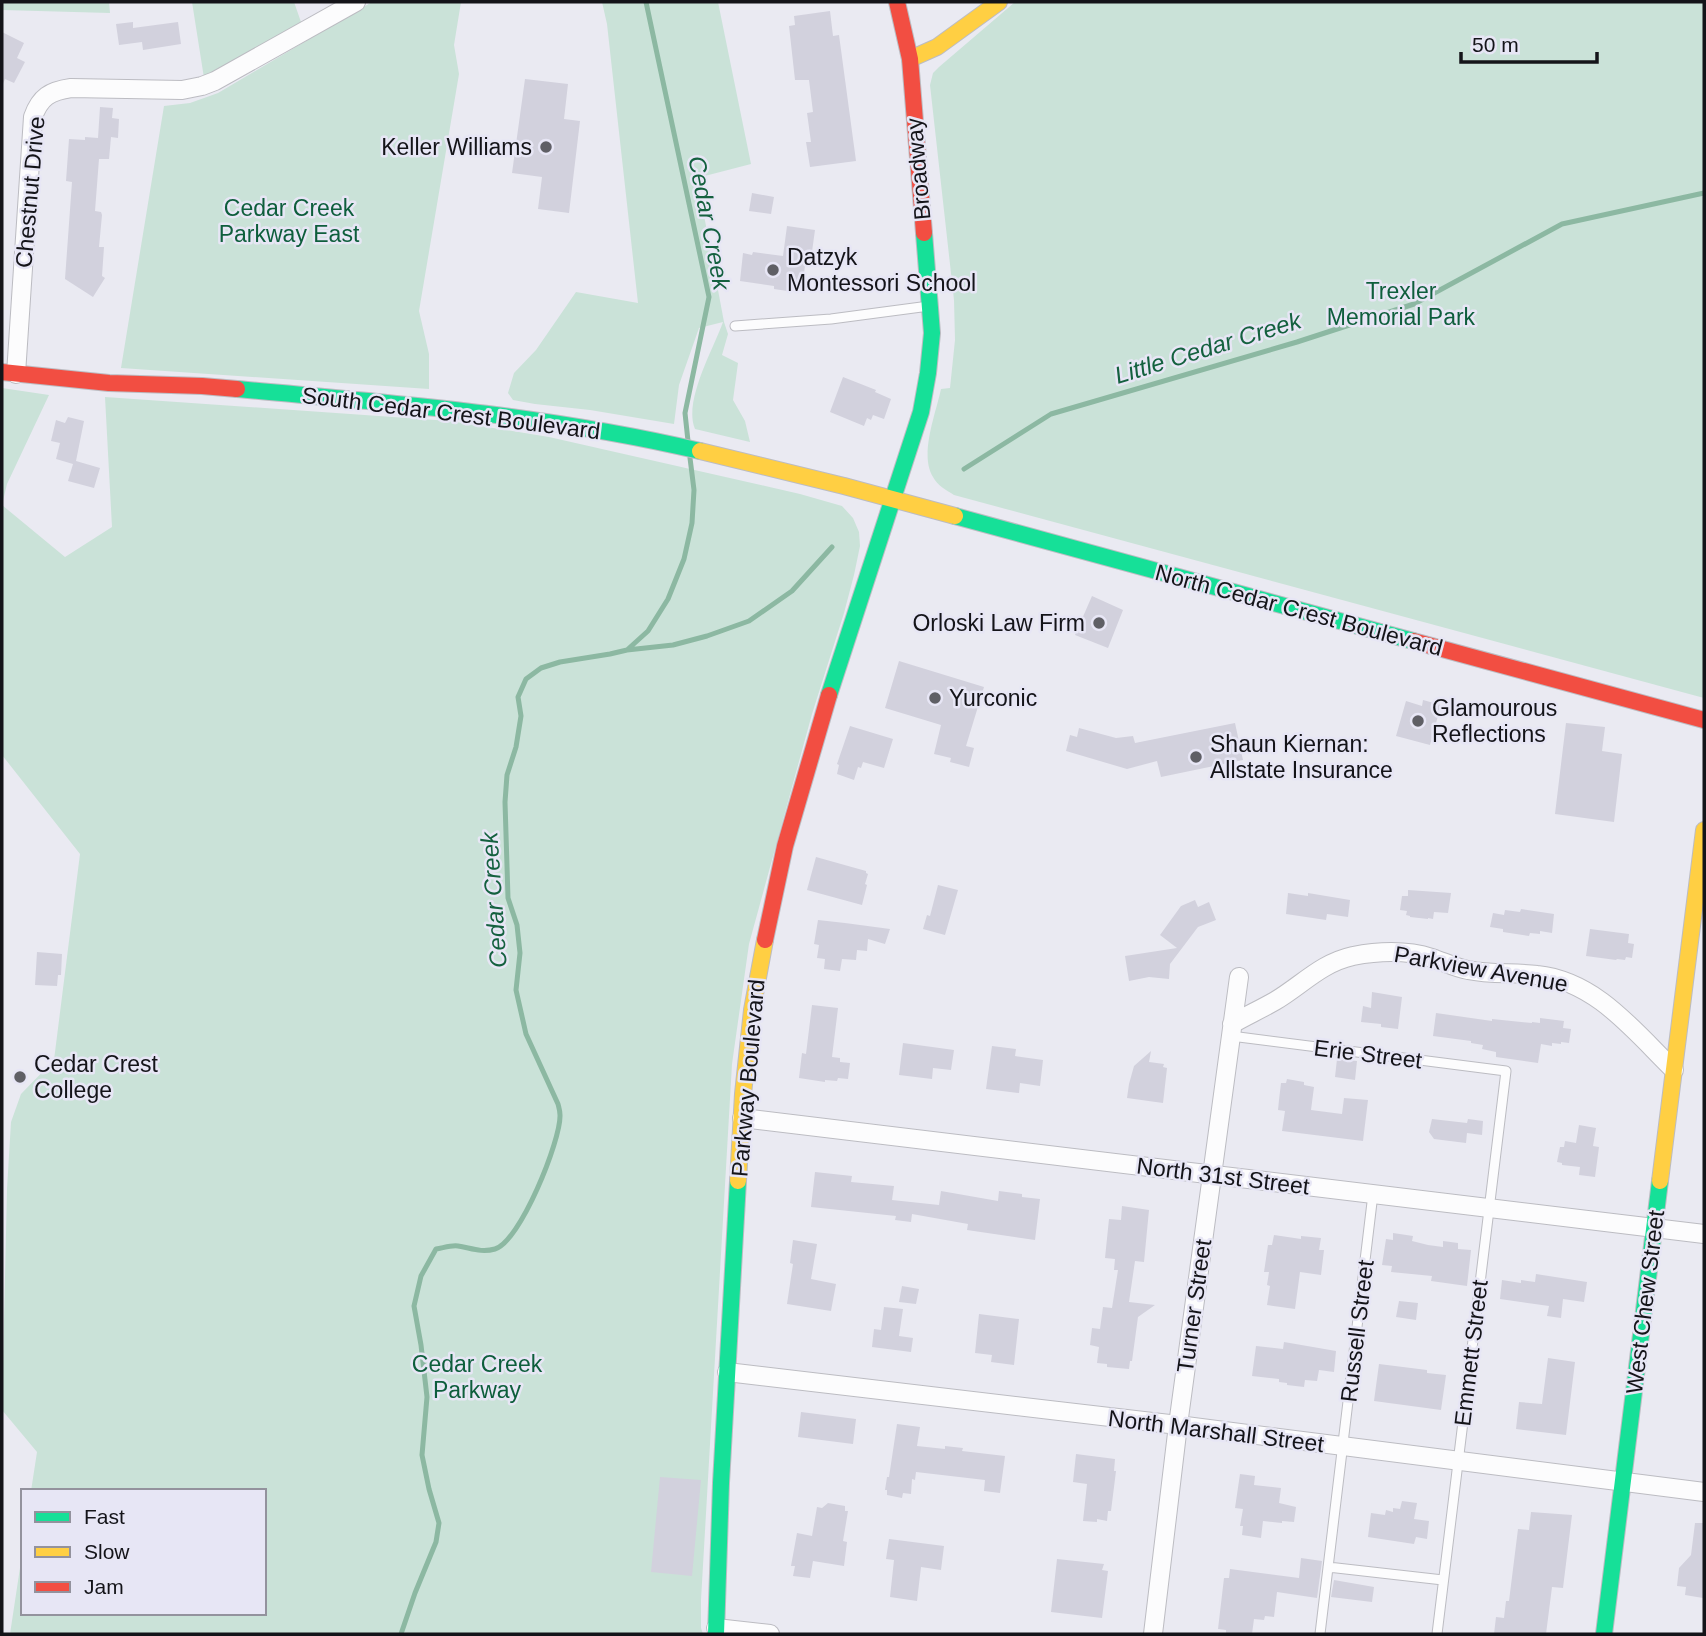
<svg xmlns="http://www.w3.org/2000/svg" width="1706" height="1636" font-family="Arial,sans-serif">
<style>
.green{fill:#cae2d8}
.lines{fill:none;stroke-linecap:round;stroke-linejoin:round}
.stream{stroke:#8cb8a2;stroke-width:5}
.building{fill:#d2d1dd}
.lane-casing{stroke:#bcbcc2;stroke-width:11}
.street-casing{stroke:#bcbcc2;stroke-width:20}
.fast-casing{stroke:#bcbcc2;stroke-width:18}
.slow-casing{stroke:#bcbcc2;stroke-width:18}
.jam-casing{stroke:#bcbcc2;stroke-width:18}
.lane{stroke:#fcfcfd;stroke-width:9}
.street{stroke:#fcfcfd;stroke-width:18}
.fast{stroke:#16e098;stroke-width:16}
.slow{stroke:#ffcf43;stroke-width:16}
.jam{stroke:#f24e42;stroke-width:16}
.poi-dot{fill:#5f5f65;stroke:#e7e6f5;stroke-width:2.5}
.labels{text-anchor:middle;stroke-width:5;stroke-linejoin:round;paint-order:stroke}
.poi-label{font-size:23px;fill:#141419;stroke:#e7e6f5;text-anchor:start}
.street-label{font-size:23px;fill:#141419;stroke:#e7e6f5}
.park-label{font-size:23px;fill:#0e5e3c;stroke:#e7e6f5}
.water-label{font-size:24px;font-style:italic;fill:#14613f;stroke:#e7e6f5}
</style>
<rect width="100%" height="100%" fill="#eaeaf2"/>
<!-- green -->
<path class="green" d="M2,2H109L110,13L2,10Z
M192,2H294L301,22L204,78Z
M372,2H461L454,45L459,74L419,311L429,354V389L121,368L164,106L190,103L218,93Z
M602,2H718L751,164L697,178L724,322L728,334L722,355L738,363L733,400L745,421L750,442L695,429C683,401 714,348 723,322L699,328L679,385L674,424L590,410L535,404L513,400L508,393L514,373L536,350L576,292L638,303L607,24Z
M1015,2H1704V698L954,495C946,490 937,485 933,477C919,455 936,413 941,389L950,388L955,340L954,300L930,85L933,73L939,67Z
M2,388L49,395L7,484L2,505L65,557L112,527L105,397L450,421L549,437L800,494L842,506L853,518L859,532L860,546L854,575L844,613L812,714L749,944L732,1064L701,1600V1628L703,1634H10L23,1548V1613H264V1491H31L37,1452L2,1410L7,1189L11,1122L21,1094L54,1060L80,854L2,755Z"/>
<g class="lines">
<!-- stream -->
<path class="stream" d="M646,2L709,297L685,413L688,441
M964,469L1051,414L1297,342L1414,304L1562,224L1704,193
M627,650L673,645L707,636L749,621L792,591L832,547
M401,1634L415,1593L436,1542L439,1523L429,1489L422,1455L427,1397L421,1345L414,1306L421,1276L436,1249C443,1248 451,1245 458,1246C471,1248 481,1253 495,1249C520,1242 561,1140 560,1115C560,1111 559,1108 558,1104L526,1034L516,990L520,953L517,925L508,898L505,802L507,775L516,747L521,716L518,697L526,679L541,668L560,662L610,654L627,650L648,631L668,599L684,559L692,523L694,490L690,458"/>
</g>
<!-- building -->
<path class="building" d="M830,11L833,36L839,35L856,161L810,167L806,142H811L807,113L813,112L809,80H795L789,26L795,25L794,16Z
M133,22V28L178,22L181,44L143,50L142,42L119,45L116,24Z
M2,32L24,43L17,58L25,62L14,83L5,79L2,86Z
M525,79L568,84L564,119L580,121L569,213L538,209L542,177L512,173Z
M100,107L113,108L112,118L119,119L118,138L111,137L109,159H99L95,211L101,212L102,215L99,247H104L102,276L105,278L93,297L65,279L72,182L66,181L69,139L85,140V137L98,138Z
M752,193L774,197L771,214L749,211Z
M787,226L815,230L811,259L806,258L802,289L794,288V292L774,289V286L740,281L743,253L752,255L753,252L783,256Z
M843,377L876,390L875,392L891,399L884,419L873,415L871,420L867,418L864,426L830,412Z
M68,417L84,421L76,461L100,468L94,488L68,481L73,464L56,459L60,443L51,441L56,420L65,423Z
M1092,596L1123,610L1108,648L1075,635Z
M899,661L984,687L966,746L974,748L969,767L950,762L951,758L934,754L941,725L885,708Z
M1423,700L1441,705L1430,745L1396,736L1406,701L1422,706Z
M1235,723L1243,760L1161,777L1157,761L1127,769L1066,751L1070,735L1077,737L1079,728L1116,738L1133,736L1135,743Z
M1566,723L1605,727L1602,751L1622,754L1614,822L1555,814Z
M850,726L893,739L884,768L863,762L861,768L858,767L854,780L837,774L839,765L837,764Z
M816,857L866,871V873L868,874L865,884L867,885L862,905L807,890Z
M938,885L958,890L945,935L923,929L927,915L930,916Z
M1408,890L1451,893L1448,913L1434,912L1433,919L1428,918V919L1410,917V916L1406,915L1407,911L1400,910L1402,896H1408Z
M1288,893L1308,896V893L1350,900L1348,917L1327,914L1326,920L1286,914Z
M1195,900L1198,907L1209,902L1216,920L1198,927L1170,964L1169,979L1149,977L1129,981L1125,956L1177,948L1160,935L1181,906Z
M1521,909L1554,914L1552,933L1540,931V934L1530,933L1529,936L1503,932V929L1490,927L1493,913L1504,915L1505,910L1520,912Z
M818,920L845,923L890,929L885,944L868,939L867,951L857,950L856,960L842,959L840,971L824,969L825,959L817,958L819,945L814,944Z
M1590,929L1629,934L1628,943L1634,944L1632,958L1626,957L1625,960L1617,959L1616,960L1586,956Z
M37,952L62,954L61,975H58L57,986L35,985Z
M1372,992L1402,997L1398,1029L1381,1027V1024L1361,1022L1363,1006L1371,1008Z
M812,1005L838,1008L832,1057L840,1058V1062L850,1063L848,1079L838,1078L837,1081L825,1080V1082L799,1078L802,1053L806,1054Z
M1436,1013L1492,1021V1019L1532,1023V1022L1540,1023V1018L1564,1021L1563,1028L1571,1029L1569,1043L1561,1042V1044L1552,1043V1046L1541,1044L1538,1063L1496,1057V1052L1482,1049L1483,1045L1471,1043V1041L1433,1036Z
M903,1043L954,1050L951,1070L933,1068L932,1079L899,1075Z
M992,1046L1016,1049L1015,1056L1043,1060L1040,1086L1020,1083L1019,1093L986,1089Z
M1151,1051L1149,1062L1164,1064L1163,1067L1167,1068L1163,1103L1127,1098L1129,1084L1134,1066Z
M1337,1059L1357,1061L1355,1080L1335,1077Z
M1287,1079L1304,1082V1085L1314,1087L1311,1110L1342,1114L1344,1098L1368,1100L1363,1141L1282,1131L1285,1111L1278,1110L1279,1100L1281,1083H1286Z
M1432,1119L1467,1123L1468,1119L1483,1121L1482,1135L1467,1133L1466,1143L1434,1139L1429,1132Z
M1579,1125L1596,1128L1593,1146L1599,1147L1595,1177L1579,1175L1580,1167L1562,1165V1163L1557,1162L1560,1147H1564L1565,1141L1576,1143Z
M815,1172L852,1176L851,1182L894,1186L892,1200L939,1205L941,1191L998,1201L999,1191L1022,1194V1197L1040,1199L1035,1240L967,1230L968,1224L912,1214L911,1222L895,1220L896,1216L811,1207Z
M1122,1206L1149,1210L1144,1262L1135,1261L1129,1302L1155,1305L1138,1317L1132,1361H1130L1129,1369L1107,1367V1364L1097,1363L1099,1347L1090,1345L1092,1328L1100,1329L1103,1307L1112,1308L1118,1270H1114L1115,1259L1105,1258L1109,1219L1121,1220Z
M1393,1233L1413,1236L1412,1241L1428,1245L1443,1247V1241L1458,1243V1249L1471,1250L1467,1286L1431,1281L1432,1276L1391,1272L1392,1266L1382,1265L1386,1239L1393,1240Z
M1274,1235L1301,1239V1236L1321,1238L1319,1250H1324L1321,1275L1300,1272L1295,1309L1267,1305L1270,1286L1267,1285L1269,1272H1264L1268,1245H1272Z
M793,1240L817,1244L811,1279L836,1284L831,1311L787,1304L793,1264L790,1263Z
M1536,1274L1587,1282L1584,1302L1563,1299L1561,1318L1547,1316L1549,1306L1500,1299L1502,1280L1521,1283V1280L1535,1282Z
M902,1286L919,1289L916,1304L899,1302Z
M1399,1301L1418,1303L1416,1320L1396,1317Z
M884,1307L903,1309L899,1336L913,1338L911,1352L872,1347L874,1329L881,1330Z
M979,1314L1019,1319L1014,1365L991,1362L992,1355L975,1353Z
M1284,1342L1336,1351L1334,1372L1319,1370L1317,1381L1305,1380L1304,1387L1287,1385V1383L1279,1382V1379L1252,1376L1256,1346L1283,1349Z
M1548,1358L1575,1362L1566,1435L1516,1429L1519,1402L1542,1404Z
M1379,1364L1427,1370V1373L1446,1375L1441,1410L1374,1401Z
M801,1412L856,1419L853,1444L798,1437Z
M897,1424L920,1427L917,1446L945,1449V1446L963,1448L962,1451L1005,1456L1000,1493L984,1491L985,1480L916,1472L915,1480L912,1479L911,1494L903,1493L902,1498L887,1495V1490H885L887,1477H889Z
M1076,1454L1115,1459L1114,1471H1116L1111,1511H1108L1107,1521L1097,1519V1522L1083,1521L1087,1484L1073,1482Z
M1240,1474L1255,1476L1254,1485L1281,1488L1279,1503L1296,1507L1294,1522L1282,1521V1523L1263,1521L1261,1538L1242,1535L1243,1526H1240L1243,1509L1235,1508Z
M660,1477L701,1480L692,1576L651,1572Z
M1402,1501L1417,1503L1414,1519L1429,1521L1427,1539L1416,1537L1414,1544L1368,1537L1371,1513L1385,1515L1386,1510L1393,1512V1508L1400,1509Z
M828,1503L845,1506V1511H848L843,1541L847,1542L844,1566L813,1561L810,1578L793,1576L795,1566H791L797,1533L812,1536L817,1507L822,1508Z
M1531,1512L1572,1515L1563,1588L1552,1587L1546,1634H1494L1496,1617L1504,1618L1506,1601H1509L1518,1529L1529,1530Z
M1695,1523H1704L1703,1598L1685,1595L1686,1587L1677,1586L1679,1568L1691,1555Z
M889,1539L944,1546L941,1570L921,1567L917,1601L890,1597L894,1560L886,1559Z
M1301,1558L1322,1561L1317,1598L1277,1592L1274,1617L1265,1616L1264,1620L1254,1619L1252,1634H1226V1630L1218,1629L1224,1578H1229L1230,1569L1299,1578Z
M1057,1559L1104,1564L1102,1570L1108,1571L1102,1618L1051,1612Z
M1334,1580L1374,1587L1372,1602L1331,1597Z"/>
<g class="lines">
<!-- lane casing -->
<g class="lane-casing">
<path id="lane" d="M735,326L831,319L929,306
M1231,1036L1506,1071L1437,1634
M1328,1567L1443,1580
M1320,1634L1373,1194"/>
</g>
<!-- street casing -->
<g class="street-casing">
<path id="street" d="M16,374L33,117C40,97 50,91 71,88L182,90L202,86L215,81L356,2
M1232,1024C1246,1016 1261,1009 1275,1001C1302,985 1321,963 1353,956C1379,951 1407,950 1432,958C1444,962 1456,968 1468,970C1491,975 1514,972 1537,975C1596,981 1634,1031 1674,1070
M742,1118L1704,1234
M727,1372L1178,1425L1704,1492
M716,1628L770,1634
M1153,1634L1178,1425L1239,977"/>
</g>
<!-- fast casing -->
<g class="fast-casing">
<path id="fast" d="M237,389C393,403 547,415 700,451
M955,516L1413,641
M829,695L921,412L928,373L932,333L924,233
M716,1634L721,1483L738,1181
M1604,1634L1660,1181"/>
</g>
<!-- slow casing -->
<g class="slow-casing">
<path id="slow" d="M910,59L937,47L999,2
M700,451L844,486L955,516
M738,1181L743,1094L752,1010L765,940
M1660,1181L1704,830"/>
</g>
<!-- jam casing -->
<g class="jam-casing">
<path id="jam" d="M897,2L910,59L924,233
M2,372L109,383L202,386L237,389
M1413,641L1704,720
M765,940L785,846L829,695"/>
</g>
<!-- lane -->
<use href="#lane" class="lane"/>
<!-- street -->
<use href="#street" class="street"/>
<!-- fast -->
<use href="#fast" class="fast"/>
<!-- slow -->
<use href="#slow" class="slow"/>
<!-- jam -->
<use href="#jam" class="jam"/>
</g>
<!-- markers -->
<g class="poi-dot">
<circle cx="546" cy="147" r="7"/>
<circle cx="773" cy="270" r="7"/>
<circle cx="1099" cy="623" r="7"/>
<circle cx="935" cy="698" r="7"/>
<circle cx="1418" cy="721" r="7"/>
<circle cx="1196" cy="757" r="7"/>
<circle cx="20" cy="1077" r="7"/>
</g>
<g class="labels">
<!-- poi labels -->
<g class="poi-label">
<text x="532" y="155" text-anchor="end">Keller Williams</text>
<text x="787" y="265">Datzyk<tspan x="787" dy="26">Montessori School</tspan></text>
<text x="1085" y="631" text-anchor="end">Orloski Law Firm</text>
<text x="949" y="706">Yurconic</text>
<text x="1432" y="716">Glamourous<tspan x="1432" dy="26">Reflections</tspan></text>
<text x="1210" y="752">Shaun Kiernan:<tspan x="1210" dy="26">Allstate Insurance</tspan></text>
<text x="34" y="1072">Cedar Crest<tspan x="34" dy="26">College</tspan></text>
</g>
<!-- street labels -->
<g class="street-label">
<text transform="translate(918 169) rotate(-95)" y="8">Broadway</text>
<text transform="translate(30 192) rotate(-85)" y="8">Chestnut Drive</text>
<text transform="translate(451 413) rotate(7)" y="8">South Cedar Crest Boulevard</text>
<text transform="translate(1299 610) rotate(15)" y="8">North Cedar Crest Boulevard</text>
<text transform="translate(1481 969) rotate(10)" y="8">Parkview Avenue</text>
<text transform="translate(1368 1054) rotate(7)" y="8">Erie Street</text>
<text transform="translate(748 1078) rotate(-85)" y="8">Parkway Boulevard</text>
<text transform="translate(1223 1176) rotate(7)" y="8">North 31st Street</text>
<text transform="translate(1645 1302) rotate(-83)" y="8">West Chew Street</text>
<text transform="translate(1194 1306) rotate(-82)" y="8">Turner Street</text>
<text transform="translate(1357 1331) rotate(-83)" y="8">Russell Street</text>
<text transform="translate(1471 1353) rotate(-83)" y="8">Emmett Street</text>
<text transform="translate(1216 1431) rotate(7)" y="8">North Marshall Street</text>
</g>
<!-- park labels -->
<g class="park-label">
<text x="289" y="216">Cedar Creek<tspan x="289" dy="26">Parkway East</tspan></text>
<text x="1401" y="299">Trexler<tspan x="1401" dy="26">Memorial Park</tspan></text>
<text x="477" y="1372">Cedar Creek<tspan x="477" dy="26">Parkway</tspan></text>
</g>
<!-- water labels -->
<g class="water-label">
<text transform="translate(709 223) rotate(79)" y="8">Cedar Creek</text>
<text transform="translate(1208 348) rotate(-17)" y="8">Little Cedar Creek</text>
<text transform="translate(494 900) rotate(-94)" y="8">Cedar Creek</text>
</g>
</g>
<!-- border -->
<rect width="1706" height="1636" fill="none" stroke="#141419" stroke-width="7"/>
<!-- legend -->
<rect x="21" y="1489" width="245" height="126" fill="#e7e6f5" stroke="#93929d" stroke-width="2"/>
<rect x="35" y="1512" width="35" height="10" fill="#16e098" stroke="#93929d" stroke-width="2"/>
<text x="84" y="1524" font-size="21" fill="#141419">Fast</text>
<rect x="35" y="1547" width="35" height="10" fill="#ffcf43" stroke="#93929d" stroke-width="2"/>
<text x="84" y="1559" font-size="21" fill="#141419">Slow</text>
<rect x="35" y="1582" width="35" height="10" fill="#f24e42" stroke="#93929d" stroke-width="2"/>
<text x="84" y="1594" font-size="21" fill="#141419">Jam</text>
<!-- scale -->
<path d="M1461 52v10h136v-10" fill="none" stroke="#141419" stroke-width="3.5"/>
<text x="1472" y="52" font-size="21" fill="#141419" stroke="#e7e6f5" stroke-width="5" paint-order="stroke">50 m</text>
</svg>
